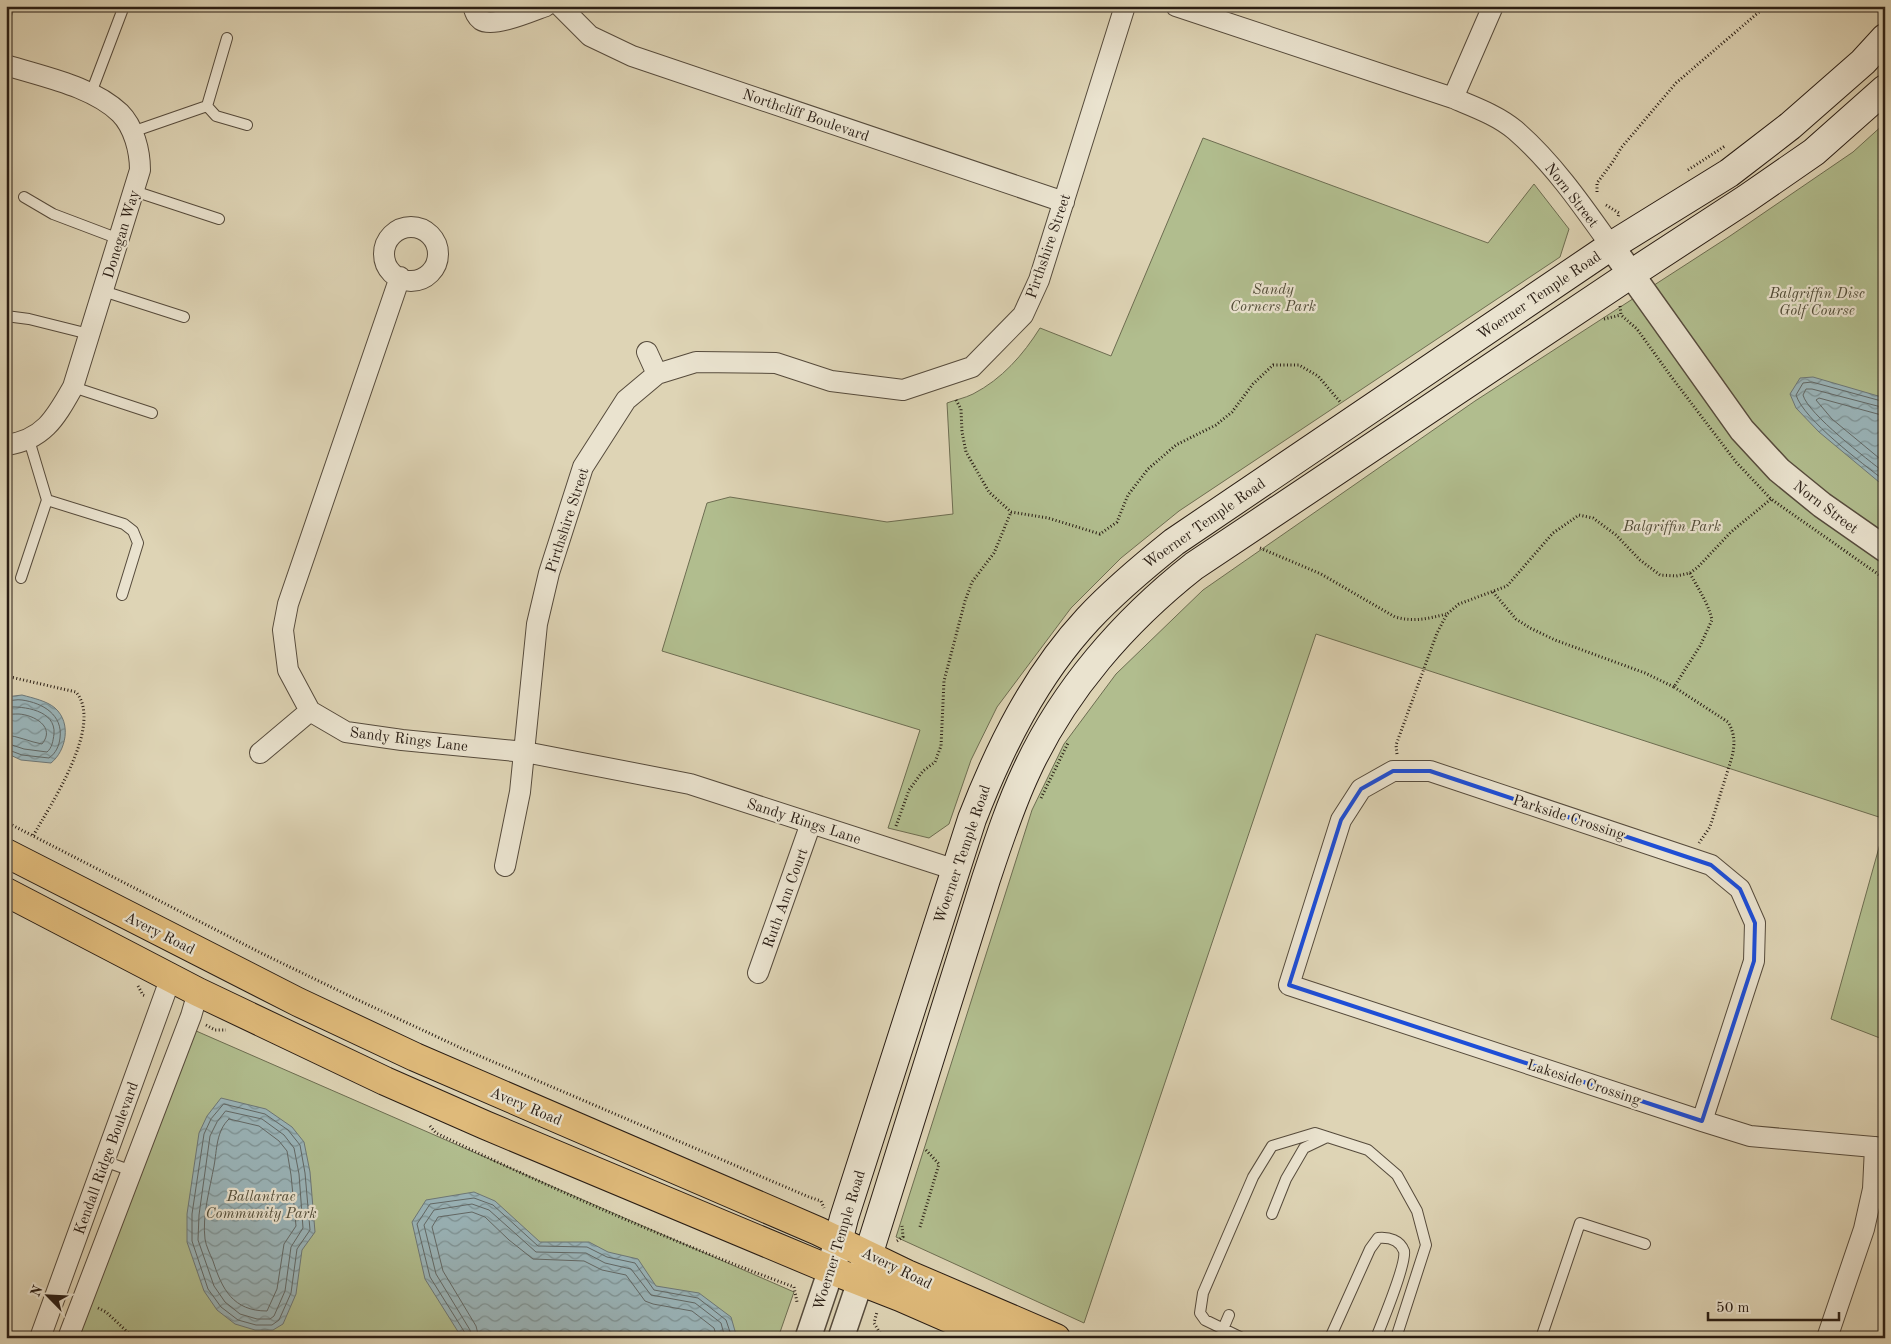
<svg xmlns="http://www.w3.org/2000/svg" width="1891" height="1344" font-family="'Old Standard TT',serif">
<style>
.green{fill:#b1bd8e;stroke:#6d6d51}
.water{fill:url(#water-waves);stroke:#6d7878}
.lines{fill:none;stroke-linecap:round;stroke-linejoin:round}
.shore{stroke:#626967;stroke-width:1}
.service-casing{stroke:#564b3c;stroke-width:12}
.minor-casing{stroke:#564b3c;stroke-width:22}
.tertiary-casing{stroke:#564b3c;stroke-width:28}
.secondary-casing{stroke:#291d14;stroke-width:30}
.primary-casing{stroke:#291d14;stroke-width:30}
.path{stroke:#291d14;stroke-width:3;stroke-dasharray:1 2.5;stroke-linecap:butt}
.service{stroke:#eae3cf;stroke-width:10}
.minor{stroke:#eae3cf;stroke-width:20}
.tertiary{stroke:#eae3cf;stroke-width:25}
.secondary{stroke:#eae3cf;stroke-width:28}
.primary{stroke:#dfba7a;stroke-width:28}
.marked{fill:none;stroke:#1d4ed8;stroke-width:4;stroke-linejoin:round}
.labels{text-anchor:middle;stroke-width:4.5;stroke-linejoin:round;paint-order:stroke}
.street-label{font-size:15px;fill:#291d14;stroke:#eae3cf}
.park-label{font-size:15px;font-style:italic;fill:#524d39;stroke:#eae3cf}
</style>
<defs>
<pattern id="water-waves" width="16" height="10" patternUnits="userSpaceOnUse" patternTransform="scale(1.25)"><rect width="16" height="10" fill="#9ab5ba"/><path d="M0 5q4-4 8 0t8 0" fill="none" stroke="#7e9396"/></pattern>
</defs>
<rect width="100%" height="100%" fill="#ded4b5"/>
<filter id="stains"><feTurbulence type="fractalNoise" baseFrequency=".004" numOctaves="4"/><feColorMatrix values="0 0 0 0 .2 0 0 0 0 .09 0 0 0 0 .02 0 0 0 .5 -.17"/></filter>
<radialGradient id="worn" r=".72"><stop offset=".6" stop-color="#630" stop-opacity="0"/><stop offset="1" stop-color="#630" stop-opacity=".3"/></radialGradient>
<!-- green -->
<path class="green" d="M1885,123V819L1316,634L1084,1323L896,1237L1032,810L1064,744L1116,674L1203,590L1475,401L1730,236L1853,152Z
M1203,138L1488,243L1534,184L1569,229L1560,257L1179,511L1121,558L1071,608L997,707L971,760L949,824L929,838L888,828L920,730L662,651L707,503L730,497L887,522L953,514L947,403C955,400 965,398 973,394C1002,379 1023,355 1040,328L1111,356Z
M1885,826V1040L1831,1019Z
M187,1027L794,1292L778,1338H67Z"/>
<!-- water -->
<path class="water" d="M1813,377L1885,398V487L1819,432L1796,408L1790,394L1800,378Z
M22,695C33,698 47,701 55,708C72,723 66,751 51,763L21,760L6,753V697Z
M221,1098L266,1109L292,1127L304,1142L310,1172L315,1232L302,1250L296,1294L283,1324L273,1330H255L235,1324L217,1310L204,1291L187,1242V1214L199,1133L207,1116Z
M474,1192L495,1201L540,1242H589L608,1252L638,1259L656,1286L699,1293L731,1317L737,1338H462L425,1279L412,1222L426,1200Z"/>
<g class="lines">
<!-- shore -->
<path class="shore" d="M1885,402L1812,382L1803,383L1796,395C1804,420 1862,463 1885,481
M1885,408L1812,389H1806L1803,395C1808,414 1867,459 1885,473
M1885,416L1819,398L1816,400L1832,419L1885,463
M6,701C11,701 17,699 22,700C43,703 63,715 60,738C59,746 56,753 49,758L22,755L6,749
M6,707C24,706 56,710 54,734C53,741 52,748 47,752L24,749L6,743
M6,715C10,714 15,714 19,714C34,715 56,727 42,744C30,742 18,736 6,735
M224,1104L265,1114L288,1130L300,1145L305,1173L310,1230L297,1249L291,1293L279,1320L272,1325H256L238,1320L221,1307L208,1289L192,1241V1214L204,1134L211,1119Z
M226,1111L262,1119L284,1135L294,1148L299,1174L303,1228L291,1247L285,1291L274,1316L270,1319H257L240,1314L225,1302L214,1286L198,1240L199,1215L210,1136L217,1122Z
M229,1119L259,1126L279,1141L287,1151L291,1175L296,1226L284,1244L277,1289L267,1311C233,1311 222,1289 213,1261C210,1254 206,1246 205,1239C202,1216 210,1188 214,1166C217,1150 216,1131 229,1119Z
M466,1338L465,1333L430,1277L417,1224L430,1204L474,1198L493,1205L538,1246L587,1247L607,1257L635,1263L654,1290L698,1298L726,1320L732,1338
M472,1338L470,1330L436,1274L424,1225L434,1210L472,1204L489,1210L536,1252L586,1253L605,1263L631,1269L651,1295L695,1303L721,1323L725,1338
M479,1338L476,1326L443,1271L432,1227L438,1217L472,1212L485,1217L509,1240L533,1259L584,1261L602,1270L626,1275L645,1301L653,1304L692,1311L714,1328L717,1338"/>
<!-- service casing -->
<g class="service-casing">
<path id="service" d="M6,15L9,6
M91,93L124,6
M207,106L216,116L247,125
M132,132L207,106L227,38
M134,191L219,219
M24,197L53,214L119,239
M103,291L184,317
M6,316L29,319L89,334
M73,387L152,413
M29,440L47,500L124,524L133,531L138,543L122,595
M21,578L47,500
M104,1161L132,1171
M1272,1214L1286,1179L1304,1148L1327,1137
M1223,1329L1229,1315
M1242,1338L1205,1320L1200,1313L1203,1293L1253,1177L1272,1146L1315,1133L1368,1150L1397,1175L1417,1211L1426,1245L1396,1338
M1330,1338L1370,1249L1378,1238C1389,1237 1400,1240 1404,1251C1407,1263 1382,1323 1376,1338
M1541,1338L1580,1223L1645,1244"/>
</g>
<!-- minor casing -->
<g class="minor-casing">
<path id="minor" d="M473,6C475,12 476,16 481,20C493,28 532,11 546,6
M560,6L590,36L632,56L1064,202
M1176,6L1453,98C1474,107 1497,115 1515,130C1553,163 1582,205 1611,246
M6,65C43,77 92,86 120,113C134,127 140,151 140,170L73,387C56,417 44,440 6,445
M1453,98L1493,6
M384 254a27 27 0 1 1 54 0a27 27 0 1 1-54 0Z
M400,277L288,604L283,630L288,670L310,711L346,732L402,740L525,752L690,784L956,870
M647,352L657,374
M260,753L310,711
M505,866L520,792L537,624L549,573L583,467L626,400L657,374L696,362L776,363L831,381L903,390L972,367L1023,315L1039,280L1125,6
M758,973L811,823
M1702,1121L1754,961L1755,923L1740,889L1711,865L1430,771H1393L1361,789L1341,820L1289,985L1702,1121L1750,1136L1885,1148
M40,1338L171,977
M68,1338L191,1016L198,992
M1827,1338L1864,1229L1873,1189L1875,1147"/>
</g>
<!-- tertiary casing -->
<g class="tertiary-casing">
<path id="tertiary" d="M1611,246L1742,430L1779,470L1822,505L1885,549
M808,1338L831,1270
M841,1338L860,1282"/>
</g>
<!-- secondary casing -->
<g class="secondary-casing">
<path id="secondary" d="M831,1270L844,1218L972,819C1000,747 1035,676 1088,619C1115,590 1144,566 1174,542L1611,246L1729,173L1790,126L1863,62L1885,38
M861,1278L986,879C998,843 1010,806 1026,772C1063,691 1124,621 1194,566L1631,274L1746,199L1814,152L1885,89"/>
</g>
<!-- primary casing -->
<g class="primary-casing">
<path id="primary" d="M6,853L298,1002L415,1057L818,1231L907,1274L1056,1338
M6,892L198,992L385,1081L485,1125L831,1270L900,1297L994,1338"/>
</g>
<!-- path -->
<path class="path" d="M1688,170L1725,146
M1597,192V183L1612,163L1621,148L1676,83L1766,6
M1606,205L1619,213L1618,217
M1620,306L1621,315L1637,329L1670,375L1736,462L1771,499L1885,579
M1604,319L1621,315
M956,400L961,409L962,432L966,452L989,492L1011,512L1048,518L1100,534L1117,522L1128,495L1148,469L1176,445L1216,425L1232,412L1253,384L1273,365H1299L1318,376L1341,403
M1260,548L1321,574L1395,617C1413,622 1428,619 1446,614
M1493,592L1516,619L1530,628L1555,640L1645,673L1674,687L1700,646L1712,620C1708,602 1698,589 1690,573
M6,676L76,692C104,725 51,804 33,836
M1674,687L1728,722C1735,734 1735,744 1732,757L1710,827L1699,843
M1397,754L1396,745L1437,633L1447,614L1459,604L1507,586L1553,533L1579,515L1593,518L1616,535L1640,560L1660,575L1676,576L1690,573L1698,567L1731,532L1771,499
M1041,798L1068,743
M6,822L261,953L358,1000L461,1048L809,1197L821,1201L824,1208
M896,826L909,790L923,771L935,762L941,746L944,681L965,601L972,582L994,553L1011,512
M138,986L143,995L146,996
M206,1025L215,1030H226
M430,1126L436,1133C553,1189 672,1242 794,1287
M920,1227L939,1164L925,1149
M897,1241L903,1237L902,1226
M794,1287L797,1302
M98,1308L106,1312L134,1338
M880,1333L901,1338
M875,1338L880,1333L874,1323L877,1312"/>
<!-- service -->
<use href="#service" class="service"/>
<!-- minor -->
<use href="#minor" class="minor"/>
<!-- tertiary -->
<use href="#tertiary" class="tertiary"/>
<!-- secondary -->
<use href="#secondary" class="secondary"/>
<!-- primary -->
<use href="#primary" class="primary"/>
</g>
<!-- marked area -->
<path class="marked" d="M1393,771H1430L1711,865L1740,889L1755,923L1754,961L1702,1121L1289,985L1341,820L1361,789Z"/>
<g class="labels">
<!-- street labels -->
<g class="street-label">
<text transform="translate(806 115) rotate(19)" y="5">Northcliff Boulevard</text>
<text transform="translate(1572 195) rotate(52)" y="5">Norn Street</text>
<text transform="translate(121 234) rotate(-73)" y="5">Donegan Way</text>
<text transform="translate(1048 246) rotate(-71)" y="5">Pirthshire Street</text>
<text transform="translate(1539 295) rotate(-34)" y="5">Woerner Temple Road</text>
<text transform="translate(1826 507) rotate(37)" y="5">Norn Street</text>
<text transform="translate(567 520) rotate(-72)" y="5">Pirthshire Street</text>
<text transform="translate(1204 523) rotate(-35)" y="5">Woerner Temple Road</text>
<text transform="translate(409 739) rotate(7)" y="5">Sandy Rings Lane</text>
<text transform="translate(1569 817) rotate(18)" y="5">Parkside Crossing</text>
<text transform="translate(804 821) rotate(18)" y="5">Sandy Rings Lane</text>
<text transform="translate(962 854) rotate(-71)" y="5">Woerner Temple Road</text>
<text transform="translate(785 898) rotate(-70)" y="5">Ruth Ann Court</text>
<text transform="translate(160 933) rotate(27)" y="5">Avery Road</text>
<text transform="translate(1584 1082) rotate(18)" y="5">Lakeside Crossing</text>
<text transform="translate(526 1106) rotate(23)" y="5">Avery Road</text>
<text transform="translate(106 1158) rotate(-70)" y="5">Kendall Ridge Boulevard</text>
<text transform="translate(839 1240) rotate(-73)" y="5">Woerner Temple Road</text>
<text transform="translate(897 1268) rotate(26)" y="5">Avery Road</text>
</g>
<!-- park labels -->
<g class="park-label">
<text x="1273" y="294">Sandy<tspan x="1273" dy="17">Corners Park</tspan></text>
<text x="1817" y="298">Balgriffin Disc<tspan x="1817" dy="17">Golf Course</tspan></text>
<text x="1672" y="531">Balgriffin Park</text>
<text x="261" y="1201">Ballantrae<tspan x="261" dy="17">Community Park</tspan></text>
</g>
</g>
<!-- margin -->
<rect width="1891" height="1344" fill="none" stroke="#ded4b5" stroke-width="25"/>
<rect x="8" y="8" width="1876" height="1329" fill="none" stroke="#291d14" stroke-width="2.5"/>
<rect x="12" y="12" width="1866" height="1319" fill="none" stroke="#291d14"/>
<!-- north arrow -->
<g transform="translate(48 1296) rotate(294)" stroke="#eae3cf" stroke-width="4" paint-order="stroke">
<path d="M0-4L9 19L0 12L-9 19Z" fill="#291d14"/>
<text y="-8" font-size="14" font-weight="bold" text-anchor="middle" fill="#291d14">N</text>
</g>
<!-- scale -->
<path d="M1708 1312v8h131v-8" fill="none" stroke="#291d14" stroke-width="2.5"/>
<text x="1716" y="1312" font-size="15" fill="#291d14" stroke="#eae3cf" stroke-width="4" paint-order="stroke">50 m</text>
<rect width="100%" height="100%" filter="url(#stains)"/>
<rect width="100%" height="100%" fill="url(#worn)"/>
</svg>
